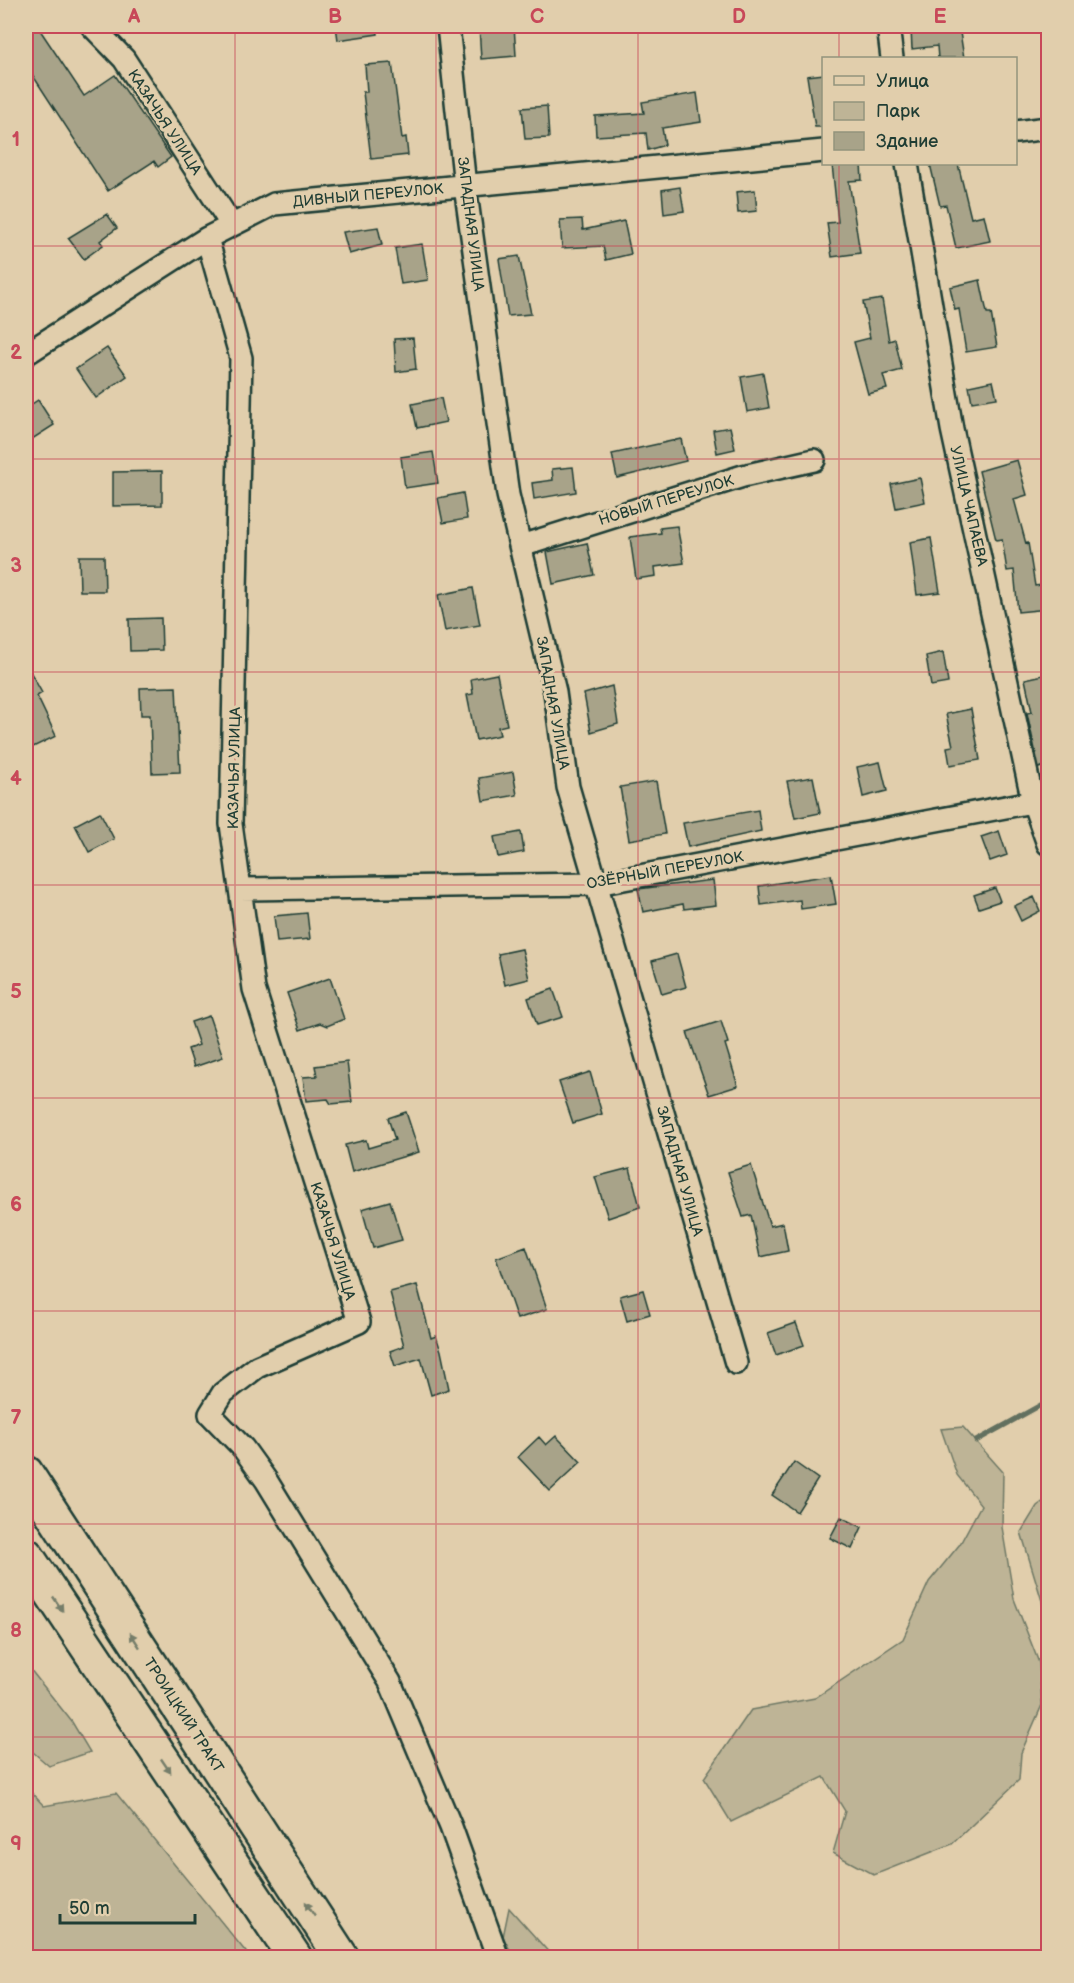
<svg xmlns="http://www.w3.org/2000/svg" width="1074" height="1983" font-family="'Balsamiq Sans',sans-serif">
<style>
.green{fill:#beb496;stroke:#6e7865;stroke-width:1.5}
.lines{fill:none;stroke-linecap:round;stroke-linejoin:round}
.stream{stroke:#626f5e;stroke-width:5}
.building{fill:#a8a389;stroke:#1f3d34;stroke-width:1.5}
.minor-casing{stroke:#1f3d34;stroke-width:26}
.primary-casing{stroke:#1f3d34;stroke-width:38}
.minor{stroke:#e1ceac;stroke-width:21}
.primary{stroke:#e1ceac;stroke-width:33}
.oneway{fill:#767e6a}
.grid{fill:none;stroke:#c84859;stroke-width:1.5;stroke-opacity:0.55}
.labels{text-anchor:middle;stroke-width:6;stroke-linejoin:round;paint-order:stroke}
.street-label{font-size:15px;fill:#1f3d34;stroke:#e1ceac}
.neatline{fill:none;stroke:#c84859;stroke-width:2}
.grid-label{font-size:20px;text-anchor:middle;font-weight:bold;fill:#c84859}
</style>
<rect width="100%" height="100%" fill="#e1ceac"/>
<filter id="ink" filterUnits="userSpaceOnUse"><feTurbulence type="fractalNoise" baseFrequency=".0167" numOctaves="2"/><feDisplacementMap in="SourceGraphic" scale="12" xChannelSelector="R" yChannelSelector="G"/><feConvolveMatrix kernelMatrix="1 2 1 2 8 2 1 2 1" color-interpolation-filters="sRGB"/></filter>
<g filter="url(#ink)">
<!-- green -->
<path class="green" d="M963,1427L1003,1472L1002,1527L1014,1599L1039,1663L1042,1705L1021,1753L1019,1780L952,1844L874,1875L833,1853L845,1811L824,1777L731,1822L704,1778L751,1710L815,1698L903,1639L929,1582L960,1544L981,1505L957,1475L941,1429Z
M1048,1498V1640L1042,1601L1021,1532L1037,1506Z
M26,1664L72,1722L90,1752L49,1766L26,1746Z
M26,1787L44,1806L116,1793L250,1957H26Z
M509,1908L553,1957H514L503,1937Z"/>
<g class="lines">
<!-- stream -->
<path class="stream" d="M976,1441L1048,1401"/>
</g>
<!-- building -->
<path class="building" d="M336,26H377L378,34L338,40Z
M479,26H514L516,56L481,59Z
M940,26H959L964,58H938L937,46L912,49L911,29Z
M38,27L84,96L115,75L171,157L158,167L154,161L108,191L26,65V35Z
M392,63L402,138L406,137L408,155L371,159L363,92H367L365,65Z
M824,74V127H815L807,76Z
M697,93L701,122L662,128L665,145L648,150L646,133L596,136L595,116L644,113L642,102Z
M547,106L549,138L525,139L522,108Z
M832,164H861L862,180L849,181L860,253L832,257L827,223L838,222Z
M930,164H958L971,218L984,215L990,241L956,248L946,205L940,206Z
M680,187L684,211L664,214L662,190Z
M755,190L757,211L738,213L736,192Z
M107,214L117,228L100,241L103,245L84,259L68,238Z
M582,219L583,230L624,221L631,254L606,260L603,246L562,248L560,220Z
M378,227L382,245L349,254L343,232Z
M422,244L428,280L401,284L395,248Z
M519,256L531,314L508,316L499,259Z
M980,280L987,313H991L997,347L966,352L959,309L955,310L950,287Z
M882,299L889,341L895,339L902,370L883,375L887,389L868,394L854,342L870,338L863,302Z
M413,338L416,369L396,372L394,339Z
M107,348L127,376L96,398L76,369Z
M763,373L769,408L747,412L741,377Z
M993,381L997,398L972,402L969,386Z
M441,398L446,422L417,428L412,404Z
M38,400L54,425L26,443V408Z
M730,427L735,449L717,453L713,430Z
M681,439L686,461L617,478L612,454Z
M433,452L438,483L405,488L401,457Z
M1017,460L1027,495L1014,499L1026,544L1028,543L1035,586L1048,584V609L1018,612L1014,570L1007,571L1002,539L996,540L979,471Z
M573,467L576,492L534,499L532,483L553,480L552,469Z
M162,471V505L113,506V472Z
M920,478L925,502L896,508L891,484Z
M463,493L467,519L443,523L438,498Z
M677,526L684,563L655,567L656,576L636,579L630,537L661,533L660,528Z
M931,538L940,592L917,595L910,542Z
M587,543L594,575L553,584L547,552Z
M79,556H104L105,591H80Z
M473,588L480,625L445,631L438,595Z
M161,618L162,650L130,651L129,619Z
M943,652L948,683L931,686L926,656Z
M26,664L42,693L37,696L56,736L31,748L26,737Z
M497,674L507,725L498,727L500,735L476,740L467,695L473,694L471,679Z
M1048,674V765L1039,768L1027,713L1032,712L1025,679Z
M612,686L618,724L591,732L584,694Z
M176,687L180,772L152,773L150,715H141L140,688Z
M971,709L980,760L950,765L947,747L953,746L946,714Z
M880,762L887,791L863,797L857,767Z
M513,772L517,795L483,801L479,778Z
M813,777L820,813L795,818L787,781Z
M656,781L665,834L629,840L620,787Z
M758,810L761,831L688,847L683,823Z
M100,812L114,839L89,852L75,825Z
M999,831L1007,855L990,861L981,837Z
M521,832L524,852L498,857L494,837Z
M831,875L836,904L801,909L800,900L761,905L759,886Z
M713,880L716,905L684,909L683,904L643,912L638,889Z
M995,888L1000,901L979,908L974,895Z
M1034,897L1040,911L1021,921L1014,906Z
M307,913L310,939L277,942L274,916Z
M522,949L529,979L505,985L498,954Z
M677,954L686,987L662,994L652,961Z
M330,978L344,1019L327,1026L320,1023L300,1030L287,993Z
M553,989L563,1017L537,1025L528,998Z
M209,1016L223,1057L194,1067L188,1049L199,1045L191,1022Z
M721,1021L728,1043L725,1044L738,1086L709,1095L687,1032Z
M347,1062L352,1102L331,1104L328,1099L306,1101L303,1077L317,1076L315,1066Z
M590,1072L602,1114L573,1123L559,1082Z
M406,1112L419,1152L352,1172L345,1145L366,1140L368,1148L395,1140L388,1118Z
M751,1165L770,1226L783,1223L788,1251L760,1257L751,1215L743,1217L728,1172Z
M630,1168L640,1207L608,1218L595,1177Z
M390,1201L402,1240L373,1248L362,1209Z
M526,1247L547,1309L517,1319L496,1258Z
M417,1285L431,1338L436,1336L441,1351L449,1389L431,1395L421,1358L395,1366L390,1351L404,1346L390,1292Z
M643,1290L650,1314L627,1321L620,1296Z
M796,1323L804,1345L776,1355L768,1333Z
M556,1436L581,1462L550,1491L518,1457L539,1437L546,1445Z
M794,1462L818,1479L797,1512L772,1495Z
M841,1517L862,1527L852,1549L830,1538Z"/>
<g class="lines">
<!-- minor casing -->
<g class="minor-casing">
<path id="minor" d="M92,26L124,59L231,224
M448,26L465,186L508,495L555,692L568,787L736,1363
M888,26L892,58
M1016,132L1048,128
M907,164L952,429L1033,802L1048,844
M207,238L241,358L231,824L254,989L359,1322L257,1367L223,1393L210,1414L243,1448L266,1480L390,1682L451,1827L498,1958
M26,354L207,238L274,204L824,151
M521,546L743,476L814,460
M240,889L597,884L1048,799"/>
</g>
<!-- primary casing -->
<g class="primary-casing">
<path id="primary" d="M26,1473L342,1958
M26,1555L295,1958"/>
</g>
<!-- minor -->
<use href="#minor" class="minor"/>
<!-- primary -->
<use href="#primary" class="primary"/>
</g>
<!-- one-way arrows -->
<defs><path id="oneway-solid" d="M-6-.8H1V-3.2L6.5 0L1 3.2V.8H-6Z" transform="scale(1.5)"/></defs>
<g class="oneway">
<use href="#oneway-solid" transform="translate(58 1604) rotate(56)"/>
<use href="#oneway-solid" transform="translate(135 1640) rotate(-123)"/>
<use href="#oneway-solid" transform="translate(166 1766) rotate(56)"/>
<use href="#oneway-solid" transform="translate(310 1909) rotate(-123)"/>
</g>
</g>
<!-- grid -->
<path class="grid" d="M235,26V1958M436,26V1958M638,26V1958M839,26V58M839,164V1958M26,246H1048M26,459H1048M26,672H1048M26,885H1048M26,1098H1048M26,1311H1048M26,1524H1048M26,1737H1048"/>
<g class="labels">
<!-- street labels -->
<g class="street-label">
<text transform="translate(165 122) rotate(57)" y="5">КАЗАЧЬЯ УЛИЦА</text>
<text transform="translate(368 195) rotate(-5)" y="5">ДИВНЫЙ ПЕРЕУЛОК</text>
<text transform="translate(471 224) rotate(83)" y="5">ЗАПАДНАЯ УЛИЦА</text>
<text transform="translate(666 500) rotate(-17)" y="5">НОВЫЙ ПЕРЕУЛОК</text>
<text transform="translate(969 506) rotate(77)" y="5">УЛИЦА ЧАПАЕВА</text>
<text transform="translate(553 703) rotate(80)" y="5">ЗАПАДНАЯ УЛИЦА</text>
<text transform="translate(234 768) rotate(-89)" y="5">КАЗАЧЬЯ УЛИЦА</text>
<text transform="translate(665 870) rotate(-10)" y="5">ОЗЁРНЫЙ ПЕРЕУЛОК</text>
<text transform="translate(680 1171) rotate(74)" y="5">ЗАПАДНАЯ УЛИЦА</text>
<text transform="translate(333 1241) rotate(73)" y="5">КАЗАЧЬЯ УЛИЦА</text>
<text transform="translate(184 1715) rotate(57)" y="5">ТРОИЦКИЙ ТРАКТ</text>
</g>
</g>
<!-- margin -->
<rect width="1074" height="1983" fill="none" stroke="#e1ceac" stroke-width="66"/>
<!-- legend -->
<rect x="822" y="57" width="195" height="108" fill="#e1ceac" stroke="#93947c" stroke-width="1.5"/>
<rect x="834" y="76" width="30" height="9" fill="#e1ceac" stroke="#93947c" stroke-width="1.5"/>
<text x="876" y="87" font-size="18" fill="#1f3d34">Улица</text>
<rect x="834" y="102" width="30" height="18" fill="#beb496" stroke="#93947c" stroke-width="1.5"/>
<text x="876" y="117" font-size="18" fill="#1f3d34">Парк</text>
<rect x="834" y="132" width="30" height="18" fill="#a8a389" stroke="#93947c" stroke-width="1.5"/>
<text x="876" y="147" font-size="18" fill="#1f3d34">Здание</text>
<!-- scale -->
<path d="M60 1914v9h135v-9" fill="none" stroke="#1f3d34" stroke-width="3"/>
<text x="69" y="1914" font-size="18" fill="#1f3d34" stroke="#e1ceac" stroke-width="4.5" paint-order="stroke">50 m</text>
<rect x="33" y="33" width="1008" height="1917" class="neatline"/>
<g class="grid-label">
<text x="134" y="23">A</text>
<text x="335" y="23">B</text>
<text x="537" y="23">C</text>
<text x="739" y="23">D</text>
<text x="940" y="23">E</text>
<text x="16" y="146">1</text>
<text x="16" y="359">2</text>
<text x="16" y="572">3</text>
<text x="16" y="785">4</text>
<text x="16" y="998">5</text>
<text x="16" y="1211">6</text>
<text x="16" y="1424">7</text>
<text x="16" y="1637">8</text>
<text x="16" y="1850">9</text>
</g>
</svg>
